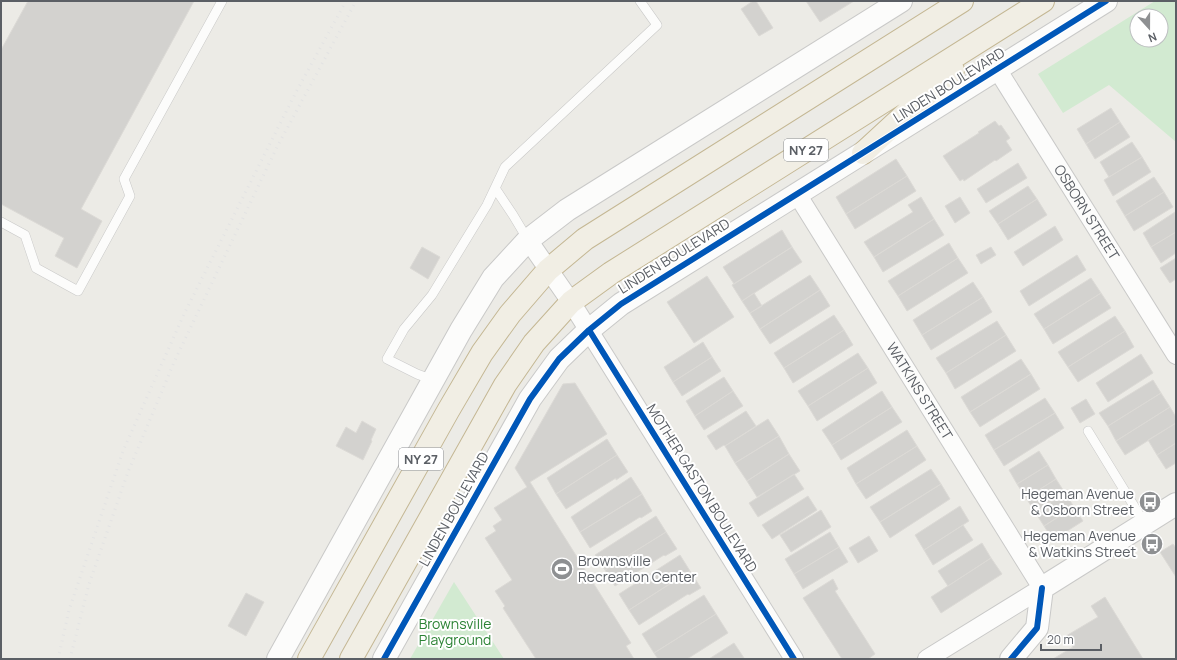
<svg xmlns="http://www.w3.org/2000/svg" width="1177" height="660" font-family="Manrope,sans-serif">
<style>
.green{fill:#d2ead1;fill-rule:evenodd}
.building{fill:#d3d2cf;stroke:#dcdad6}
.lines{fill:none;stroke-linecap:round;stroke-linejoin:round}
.service-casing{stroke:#c9c9c8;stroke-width:10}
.minor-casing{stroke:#c9c9c8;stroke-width:20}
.tertiary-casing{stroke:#c9c9c8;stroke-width:24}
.trunk-casing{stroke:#c4b793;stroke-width:24}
.service{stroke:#fcfcfb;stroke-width:9}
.minor{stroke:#fcfcfb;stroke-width:18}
.tertiary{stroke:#fcfcfb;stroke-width:22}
.trunk{stroke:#f1eee4;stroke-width:22}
.rail{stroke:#e3e3e3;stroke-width:3;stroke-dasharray:1 5;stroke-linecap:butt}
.cycleway-casing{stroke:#fff;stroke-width:8}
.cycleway{stroke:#0057b8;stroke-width:6}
.labels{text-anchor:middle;stroke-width:4;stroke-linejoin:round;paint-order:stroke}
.shield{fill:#fff;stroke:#8c8f93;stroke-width:1}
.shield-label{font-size:13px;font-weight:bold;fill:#5b5f65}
.street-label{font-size:14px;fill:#5b5f65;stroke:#fff}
.poi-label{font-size:14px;fill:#5b5f65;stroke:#fff;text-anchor:end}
.park-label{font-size:14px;fill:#2c8335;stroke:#fff}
</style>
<rect width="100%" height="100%" fill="#ecebe6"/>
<!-- green -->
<path class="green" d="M1155,1H1176V142L1109,85L1063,113L1038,74ZM1137,16H1161V40H1137Z
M454,582L504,659H410Z"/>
<!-- building -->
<path class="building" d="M28,1H194L81,209L102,221L77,268L55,256L64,238L1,204V50Z
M753,1H756L773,28L759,36L741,9Z
M806,1H854L820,22Z
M1111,108L1120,122L1086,144L1077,129Z
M995,121L999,126L1001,125L1010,138L1006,141L1012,150L996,161L995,160L964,181L963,179L960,181L943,156L979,133L978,132Z
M1120,122L1130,137L1095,159L1086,144Z
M1132,142L1142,157L1109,177L1100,162Z
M1142,157L1151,172L1113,196L1104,180Z
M896,159L907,176L846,214L836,197Z
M1018,163L1027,178L986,203L977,189Z
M907,176L916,191L855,229L846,214Z
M1154,177L1164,192L1125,216L1116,201Z
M1028,186L1037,199L998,224L989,211Z
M1164,192L1173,207L1134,231L1125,216Z
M921,197L934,219L874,257L864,242L913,212L908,205Z
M960,197L970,213L955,223L945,206Z
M1037,199L1047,215L1008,240L998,224Z
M1175,212L1176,232L1151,247L1143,233Z
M934,219L944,235L883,272L874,257Z
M1055,226L1063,240L1023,266L1014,252Z
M782,230L792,247L734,284L723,267Z
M1176,232V253L1161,263L1151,247Z
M949,243L958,258L898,296L888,281Z
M422,247L440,257L428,279L410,268Z
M792,247L802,262L742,301L732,285Z
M991,247L996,255L981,264L976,255Z
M1077,255L1086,270L1029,306L1020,291Z
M958,258L968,273L907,311L898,296Z
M1176,258V279L1170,283L1160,268Z
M810,275L820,290L760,329L750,313Z
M707,276L734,317L694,343L667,302Z
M1091,278L1101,293L1044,329L1034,314Z
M973,282L983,297L922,335L913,320Z
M820,290L830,306L770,344L760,329Z
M754,293L762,306L750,313L742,301Z
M1101,293L1111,308L1053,344L1044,329Z
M983,297L992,312L931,350L922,335Z
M834,315L844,330L784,368L774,353Z
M1115,316L1125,331L1068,367L1058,352Z
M997,321L1006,335L946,373L936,358Z
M844,330L853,345L793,383L784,368Z
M1125,331L1134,347L1078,382L1068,367Z
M1006,335L1016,351L955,389L946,373Z
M703,342L712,357L673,382L664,367Z
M858,353L868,368L808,406L798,391Z
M1141,354L1153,373L1108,402L1096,383Z
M712,357L721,371L682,396L673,382Z
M1021,359L1031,374L970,412L961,397Z
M868,368L877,383L817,421L808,406Z
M1031,374L1040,389L980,427L970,412Z
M724,377L733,391L695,416L686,401Z
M1153,380L1161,393L1108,426L1099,413Z
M575,383L607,434L530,482L631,643L626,646L634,659H536L503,608L505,606L495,591L512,580L485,538L496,531L493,526L502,520L494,508L527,487L515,468L563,384Z
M733,391L743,406L704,430L695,416Z
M882,391L892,407L832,445L822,430Z
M1161,393L1170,407L1116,441L1108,426Z
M1045,398L1055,413L994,450L985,435Z
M1086,399L1095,414L1080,423L1071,408Z
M892,407L902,422L841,460L832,445Z
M1170,407L1176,417V423L1125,455L1116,441Z
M746,411L756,426L725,446L724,445L716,450L707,436Z
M1055,413L1064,428L1004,466L994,450Z
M768,419L779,436L735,463L725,446Z
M362,421L376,429L371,440L372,441L363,460L336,446L346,427L356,433Z
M1176,423V443L1157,455L1148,440Z
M907,430L917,446L856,484L847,468Z
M779,436L789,454L747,481L735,463Z
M607,439L617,455L556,494L547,478Z
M1176,443V463L1166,469L1157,455Z
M917,446L926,460L866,499L856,484Z
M1039,451L1048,465L1017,484L1009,470Z
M789,454L800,471L757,497L747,481Z
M617,455L628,472L616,480V478L566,509L556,494Z
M1048,465L1056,479L1026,498L1017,484Z
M931,469L941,484L880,522L870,507Z
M794,474L804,489L758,517L749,503Z
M631,477L642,494L580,532L571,517Z
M1056,479L1065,493L1035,512L1026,498Z
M941,484L950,499L890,538L880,522Z
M1065,493L1074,507L1044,526L1035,512Z
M642,494L652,511L641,518L640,517L590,548L580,532Z
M808,496L817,510L772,539L762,525Z
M960,506L969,521L924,550L915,535Z
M1074,507L1083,521L1053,540L1044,526Z
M821,510L831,527L791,552L780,535Z
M656,516L666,532L605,570L595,555Z
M963,525L973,540L933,565L924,550Z
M666,532L677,549L665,556L664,555L615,586L605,570Z
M830,532L839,547L794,574L785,559Z
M869,536L878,551L858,563L849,548Z
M982,543L991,558L948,586L938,571Z
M1173,544L1176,548V577L1160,552Z
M839,547L848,562L803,589L794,574Z
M680,555L690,571L629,610L619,594Z
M991,558L1002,574L941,613L931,597Z
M690,571L701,588L689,595L688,594L639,625L629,610Z
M833,579L838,589L835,591L875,654L868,659H842L803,598Z
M246,593L264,602L246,636L228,626Z
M704,595L716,614L654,653L642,634Z
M1105,597L1143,659H1053L1073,647L1066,636L1098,617L1091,606Z
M716,614L728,633L687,659H658L654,653Z
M734,643L744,658L709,659Z"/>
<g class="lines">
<!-- service casing -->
<g class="service-casing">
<path id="service" d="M495,188L513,215L528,240
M1,222L25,235L36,268L78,291L130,196L124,179L222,1
M433,380L417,374L387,359L404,329L432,295L487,205L505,167L657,25L640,1
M1088,431L1145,524"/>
</g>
<!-- minor casing -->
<g class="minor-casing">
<g id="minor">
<path id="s1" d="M997,69L1176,355"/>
<path id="s2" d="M797,194L1042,588L927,659"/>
<path d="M528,240L571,302L794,659"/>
</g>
</g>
<!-- tertiary casing -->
<g class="tertiary-casing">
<path id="tertiary" d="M278,659L461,330L493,278L528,240L567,210L901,1
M384,659L530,399L559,359L589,330L621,304L1106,1
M1011,659L1037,628L1042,588L1176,504"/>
</g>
<!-- trunk casing -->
<g class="trunk-casing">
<path id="trunk" d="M863,153L953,70
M309,659L448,411L482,353L510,314L548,270L585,239L962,1
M351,659L505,385L534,343L571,302L611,273L1043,1"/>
</g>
<!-- service -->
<use href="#service" class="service"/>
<!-- minor -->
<use href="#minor" class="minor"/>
<!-- tertiary -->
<use href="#tertiary" class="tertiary"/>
<!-- trunk -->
<use href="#trunk" class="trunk"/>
<!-- rail -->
<path class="rail" d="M58,659L69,610L123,451L184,314L295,94L346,1
M70,659L89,584L128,472L175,360L277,147L356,1"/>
<!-- cycleway casing -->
<g class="cycleway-casing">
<path id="cycleway" d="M589,330L794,659
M384,659L530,399L559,359L589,330L621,304L1106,1
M1011,659L1037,628L1042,588"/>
</g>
<!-- cycleway -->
<use href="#cycleway" class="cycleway"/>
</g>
<!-- icons -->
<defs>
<g id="bus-disc" transform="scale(1.15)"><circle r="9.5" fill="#8e9092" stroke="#fff"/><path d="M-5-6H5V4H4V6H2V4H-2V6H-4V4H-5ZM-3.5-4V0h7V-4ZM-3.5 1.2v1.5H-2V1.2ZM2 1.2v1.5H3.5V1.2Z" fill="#fff"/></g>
<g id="stadium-disc" transform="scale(1.15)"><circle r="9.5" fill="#8e9092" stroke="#fff"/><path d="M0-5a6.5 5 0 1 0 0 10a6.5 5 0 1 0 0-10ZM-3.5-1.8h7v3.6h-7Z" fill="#fff"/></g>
</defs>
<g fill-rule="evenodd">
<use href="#bus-disc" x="1150" y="502"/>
<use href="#bus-disc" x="1152" y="544"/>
<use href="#stadium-disc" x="562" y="569"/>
</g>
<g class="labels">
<!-- shield labels -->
<g class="shield">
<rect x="784" y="139" width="44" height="22" rx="3"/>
<rect x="399" y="448" width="44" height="22" rx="3"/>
</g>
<g class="shield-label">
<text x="806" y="155">NY 27</text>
<text x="421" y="464">NY 27</text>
</g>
<!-- street labels -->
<g class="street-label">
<text transform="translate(949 85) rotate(-32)" y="5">LINDEN BOULEVARD</text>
<text dy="5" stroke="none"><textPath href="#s1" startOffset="169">OSBORN STREET</textPath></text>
<text transform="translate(674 256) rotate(-32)" y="5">LINDEN BOULEVARD</text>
<text dy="5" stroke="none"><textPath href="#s2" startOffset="232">WATKINS STREET</textPath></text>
<text transform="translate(702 488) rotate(58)" y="5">MOTHER GASTON BOULEVARD</text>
<text transform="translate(454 509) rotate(-61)" y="5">LINDEN BOULEVARD</text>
</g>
<!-- poi labels -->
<g class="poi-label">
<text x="1134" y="499">Hegeman Avenue<tspan x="1134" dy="16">&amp; Osborn Street</tspan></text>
<text x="1136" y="541">Hegeman Avenue<tspan x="1136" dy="16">&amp; Watkins Street</tspan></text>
<text x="578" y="566" text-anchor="start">Brownsville<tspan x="578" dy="16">Recreation Center</tspan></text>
</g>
<!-- park labels -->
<g class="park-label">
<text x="455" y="629">Brownsville<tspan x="455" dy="16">Playground</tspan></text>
</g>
</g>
<!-- border -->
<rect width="1177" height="660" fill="none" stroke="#5b5f65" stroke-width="4"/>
<!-- north arrow -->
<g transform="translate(1149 28) rotate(159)"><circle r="19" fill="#ffffff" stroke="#bdbfc1"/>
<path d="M0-3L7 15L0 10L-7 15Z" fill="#8e9092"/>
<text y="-6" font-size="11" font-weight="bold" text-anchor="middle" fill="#5b5f65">N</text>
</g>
<!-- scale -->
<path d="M1041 644v6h60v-6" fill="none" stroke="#5b5f65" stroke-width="2"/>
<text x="1047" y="644" font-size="12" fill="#5b5f65" stroke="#ffffff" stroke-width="3" paint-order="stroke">20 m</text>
</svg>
